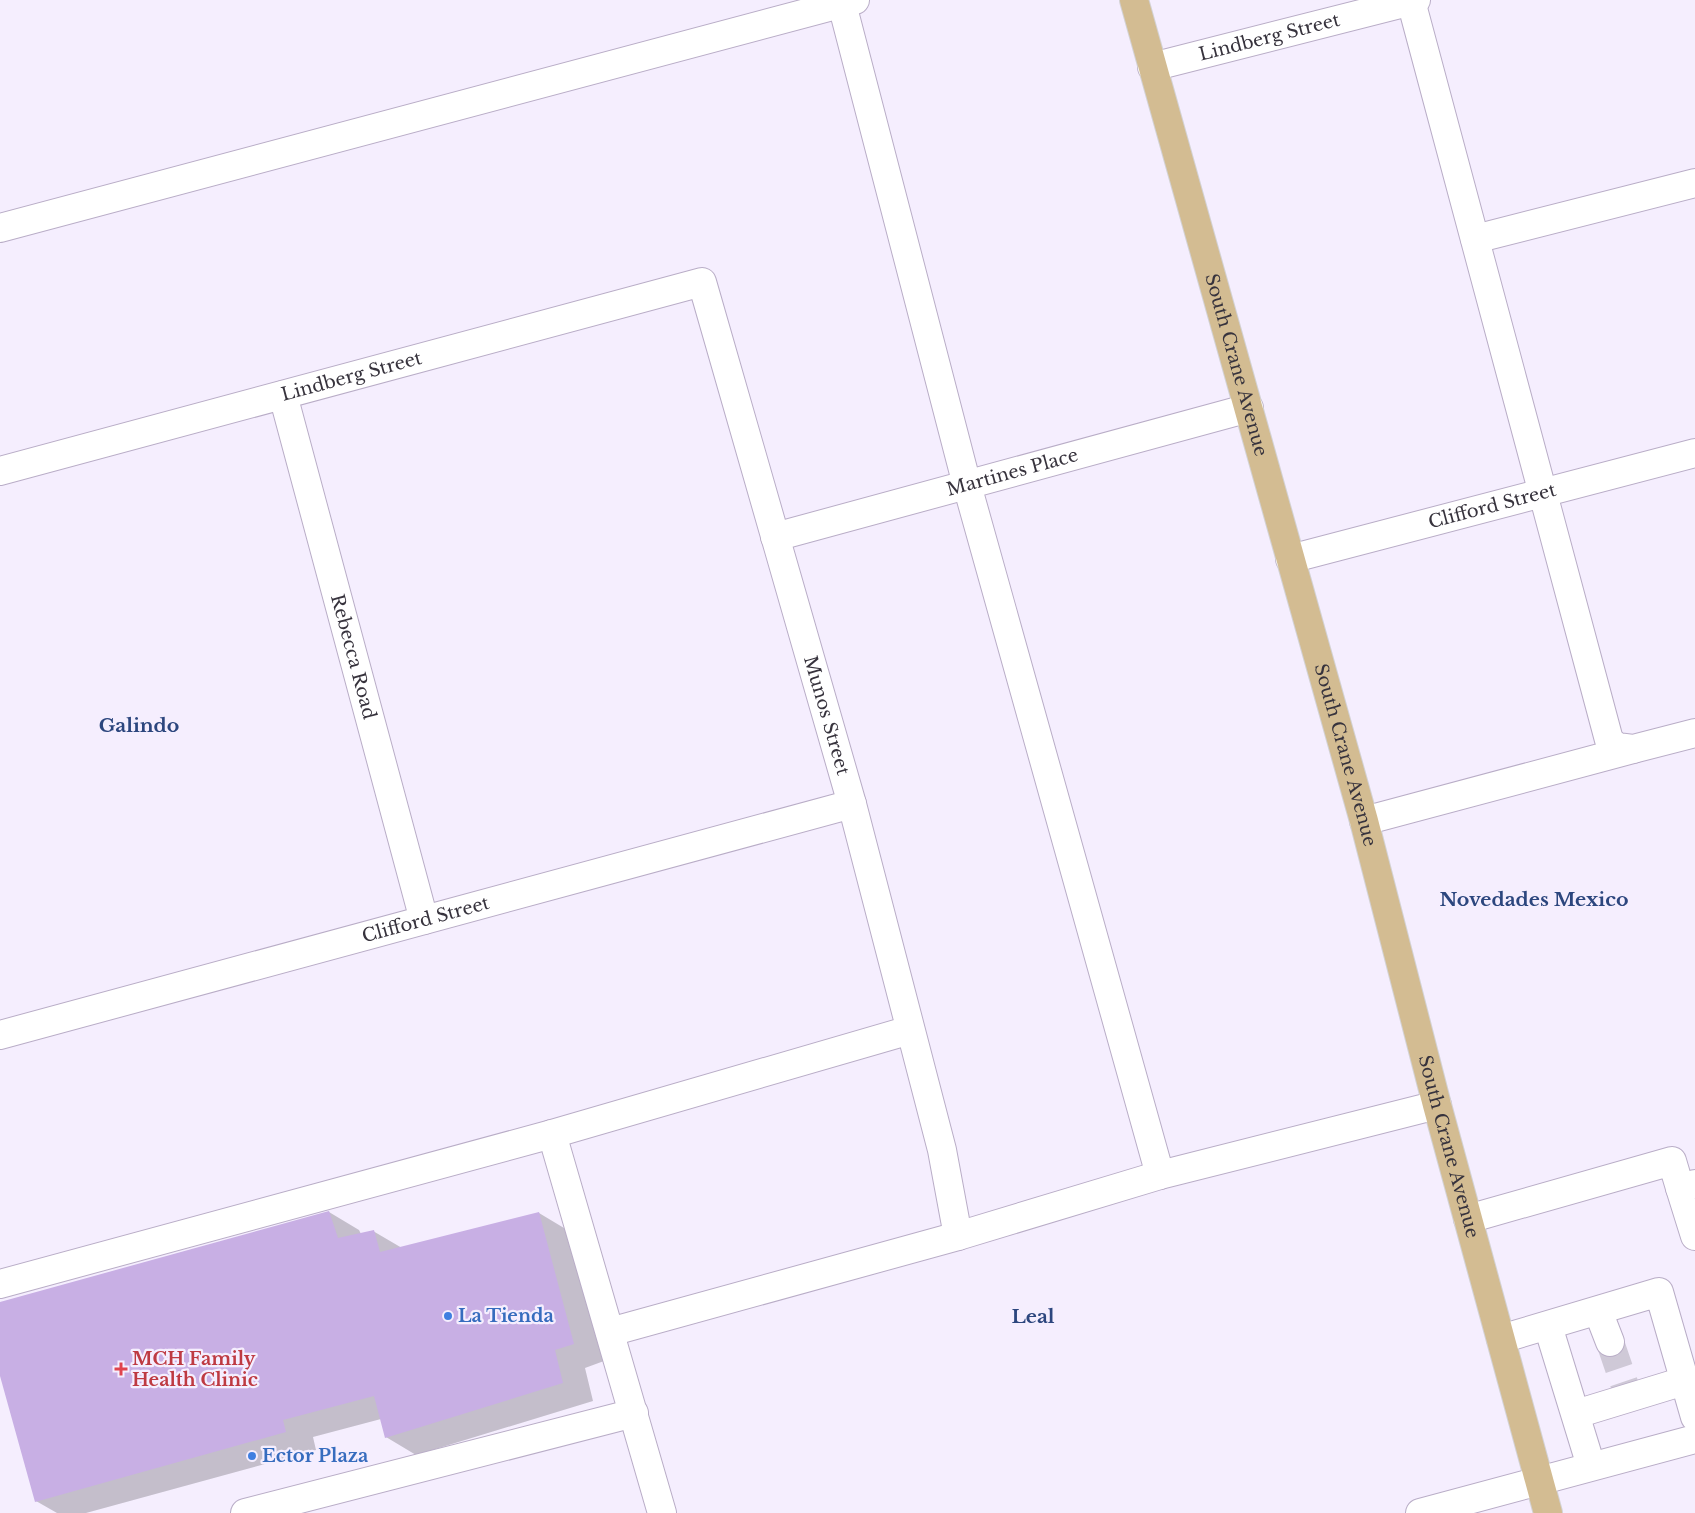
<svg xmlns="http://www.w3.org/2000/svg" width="1695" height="1513" font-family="'Libre Baskerville',serif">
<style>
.shadow{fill:#0003}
.building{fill:#c8afe4}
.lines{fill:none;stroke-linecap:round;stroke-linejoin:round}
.minor-tunnel{stroke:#cfc9d7;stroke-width:28;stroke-dasharray:28 14;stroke-linecap:butt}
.minor-casing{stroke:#b9adc7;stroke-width:30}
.major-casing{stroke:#d3d2d4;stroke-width:30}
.minor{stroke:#fff;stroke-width:28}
.major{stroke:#d3bc92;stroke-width:28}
.shop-dot{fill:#3f7fe0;stroke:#f5eefe;stroke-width:2}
.health-dot{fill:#e0444e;stroke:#f5eefe;stroke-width:2}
.labels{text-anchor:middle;stroke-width:4.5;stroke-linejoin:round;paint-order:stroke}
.street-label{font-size:18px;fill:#37333d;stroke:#f5eefe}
.shop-label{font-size:18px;font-weight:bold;fill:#366cbe;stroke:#f5eefe;text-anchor:start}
.health-label{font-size:18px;font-weight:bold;fill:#be3a42;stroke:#f5eefe;text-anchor:start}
.neighbourhood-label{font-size:19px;font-weight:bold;fill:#2c467e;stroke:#f5eefe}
</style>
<rect width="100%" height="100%" fill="#f5eefe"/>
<!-- shadow -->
<path class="shadow" d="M329,1212L359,1230L361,1234L373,1231L402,1248L539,1213L569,1231L604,1361L585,1368L593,1401L416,1455L386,1437L381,1419L313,1437L316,1450L86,1513H57L36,1501L0,1372V1303Z"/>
<!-- building -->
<path class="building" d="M329,1211L338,1238L374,1230L380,1252L539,1212L574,1344L555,1350L563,1383L385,1438L374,1396L283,1420L286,1432L35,1502L0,1376V1302Z"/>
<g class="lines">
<!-- minor-tunnel -->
<path class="minor-tunnel" d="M1610,1342L1625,1386"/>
<!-- minor casing -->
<g class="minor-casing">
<g id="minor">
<path d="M1411,1L1609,740L1617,747L1633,749L1695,733"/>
<path d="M842,4L967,485L1160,1175"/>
<path id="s1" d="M1152,67L1416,0"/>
<path d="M0,228L855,0"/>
<path d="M1475,239L1695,183"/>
<path id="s2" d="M283,395L424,920"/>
<path id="s3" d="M0,471L702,282L852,804L942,1150L958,1236"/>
<path id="s4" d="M775,537L1249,408"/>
<path id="s5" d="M1290,559L1695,453"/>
<path d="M1364,821L1633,749"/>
<path id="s6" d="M0,1035L852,804"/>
<path d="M552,1134L662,1513"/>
<path d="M1695,1184L1680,1188L1695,1236"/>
<path d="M1468,1219L1672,1161L1680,1188"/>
<path d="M0,1284L552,1134L910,1030"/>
<path d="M1598,1311L1610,1342"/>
<path d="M1548,1326L1591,1466"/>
<path d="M610,1332L958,1236L1160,1175L1437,1105"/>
<path d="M1501,1339L1659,1292L1695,1417"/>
<path d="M1576,1414L1684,1381"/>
<path d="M245,1513L634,1413"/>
<path d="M1420,1513L1695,1439"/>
</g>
</g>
<!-- major casing -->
<g class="major-casing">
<g id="major">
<path id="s7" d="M1134,0L1364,821L1437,1105L1548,1513"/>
</g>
</g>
<!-- minor -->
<use href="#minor" class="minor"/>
<!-- major -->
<use href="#major" class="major"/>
</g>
<!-- markers -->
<g class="shop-dot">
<circle cx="448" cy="1316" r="5"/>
<circle cx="252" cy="1456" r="5"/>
</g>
<path class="health-dot" d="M118.5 1361.5h5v5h5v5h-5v5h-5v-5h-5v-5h5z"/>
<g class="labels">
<!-- street labels -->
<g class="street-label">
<text dy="6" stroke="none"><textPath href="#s1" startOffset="121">Lindberg Street</textPath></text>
<text dy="6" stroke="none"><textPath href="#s7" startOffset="379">South Crane Avenue</textPath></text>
<text dy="6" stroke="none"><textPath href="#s3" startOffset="364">Lindberg Street</textPath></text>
<text dy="6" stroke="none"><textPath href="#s4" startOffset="246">Martines Place</textPath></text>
<text dy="6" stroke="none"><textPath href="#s5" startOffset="209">Clifford Street</textPath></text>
<text dy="6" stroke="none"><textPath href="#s2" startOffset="271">Rebecca Road</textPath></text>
<text dy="6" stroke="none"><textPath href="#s3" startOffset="1178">Munos Street</textPath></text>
<text dy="6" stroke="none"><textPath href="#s7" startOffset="784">South Crane Avenue</textPath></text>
<text dy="6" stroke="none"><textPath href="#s6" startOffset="441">Clifford Street</textPath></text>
<text dy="6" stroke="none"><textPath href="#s7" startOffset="1189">South Crane Avenue</textPath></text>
</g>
<!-- shop labels -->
<g class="shop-label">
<text x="458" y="1322">La Tienda</text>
<text x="262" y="1462">Ector Plaza</text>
</g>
<!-- health labels -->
<g class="health-label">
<text x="132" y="1365">MCH Family<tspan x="132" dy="21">Health Clinic</tspan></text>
</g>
<!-- neighbourhood labels -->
<g class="neighbourhood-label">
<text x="139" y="732">Galindo</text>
<text x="1534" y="906">Novedades Mexico</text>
<text x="1033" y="1323">Leal</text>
</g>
</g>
</svg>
